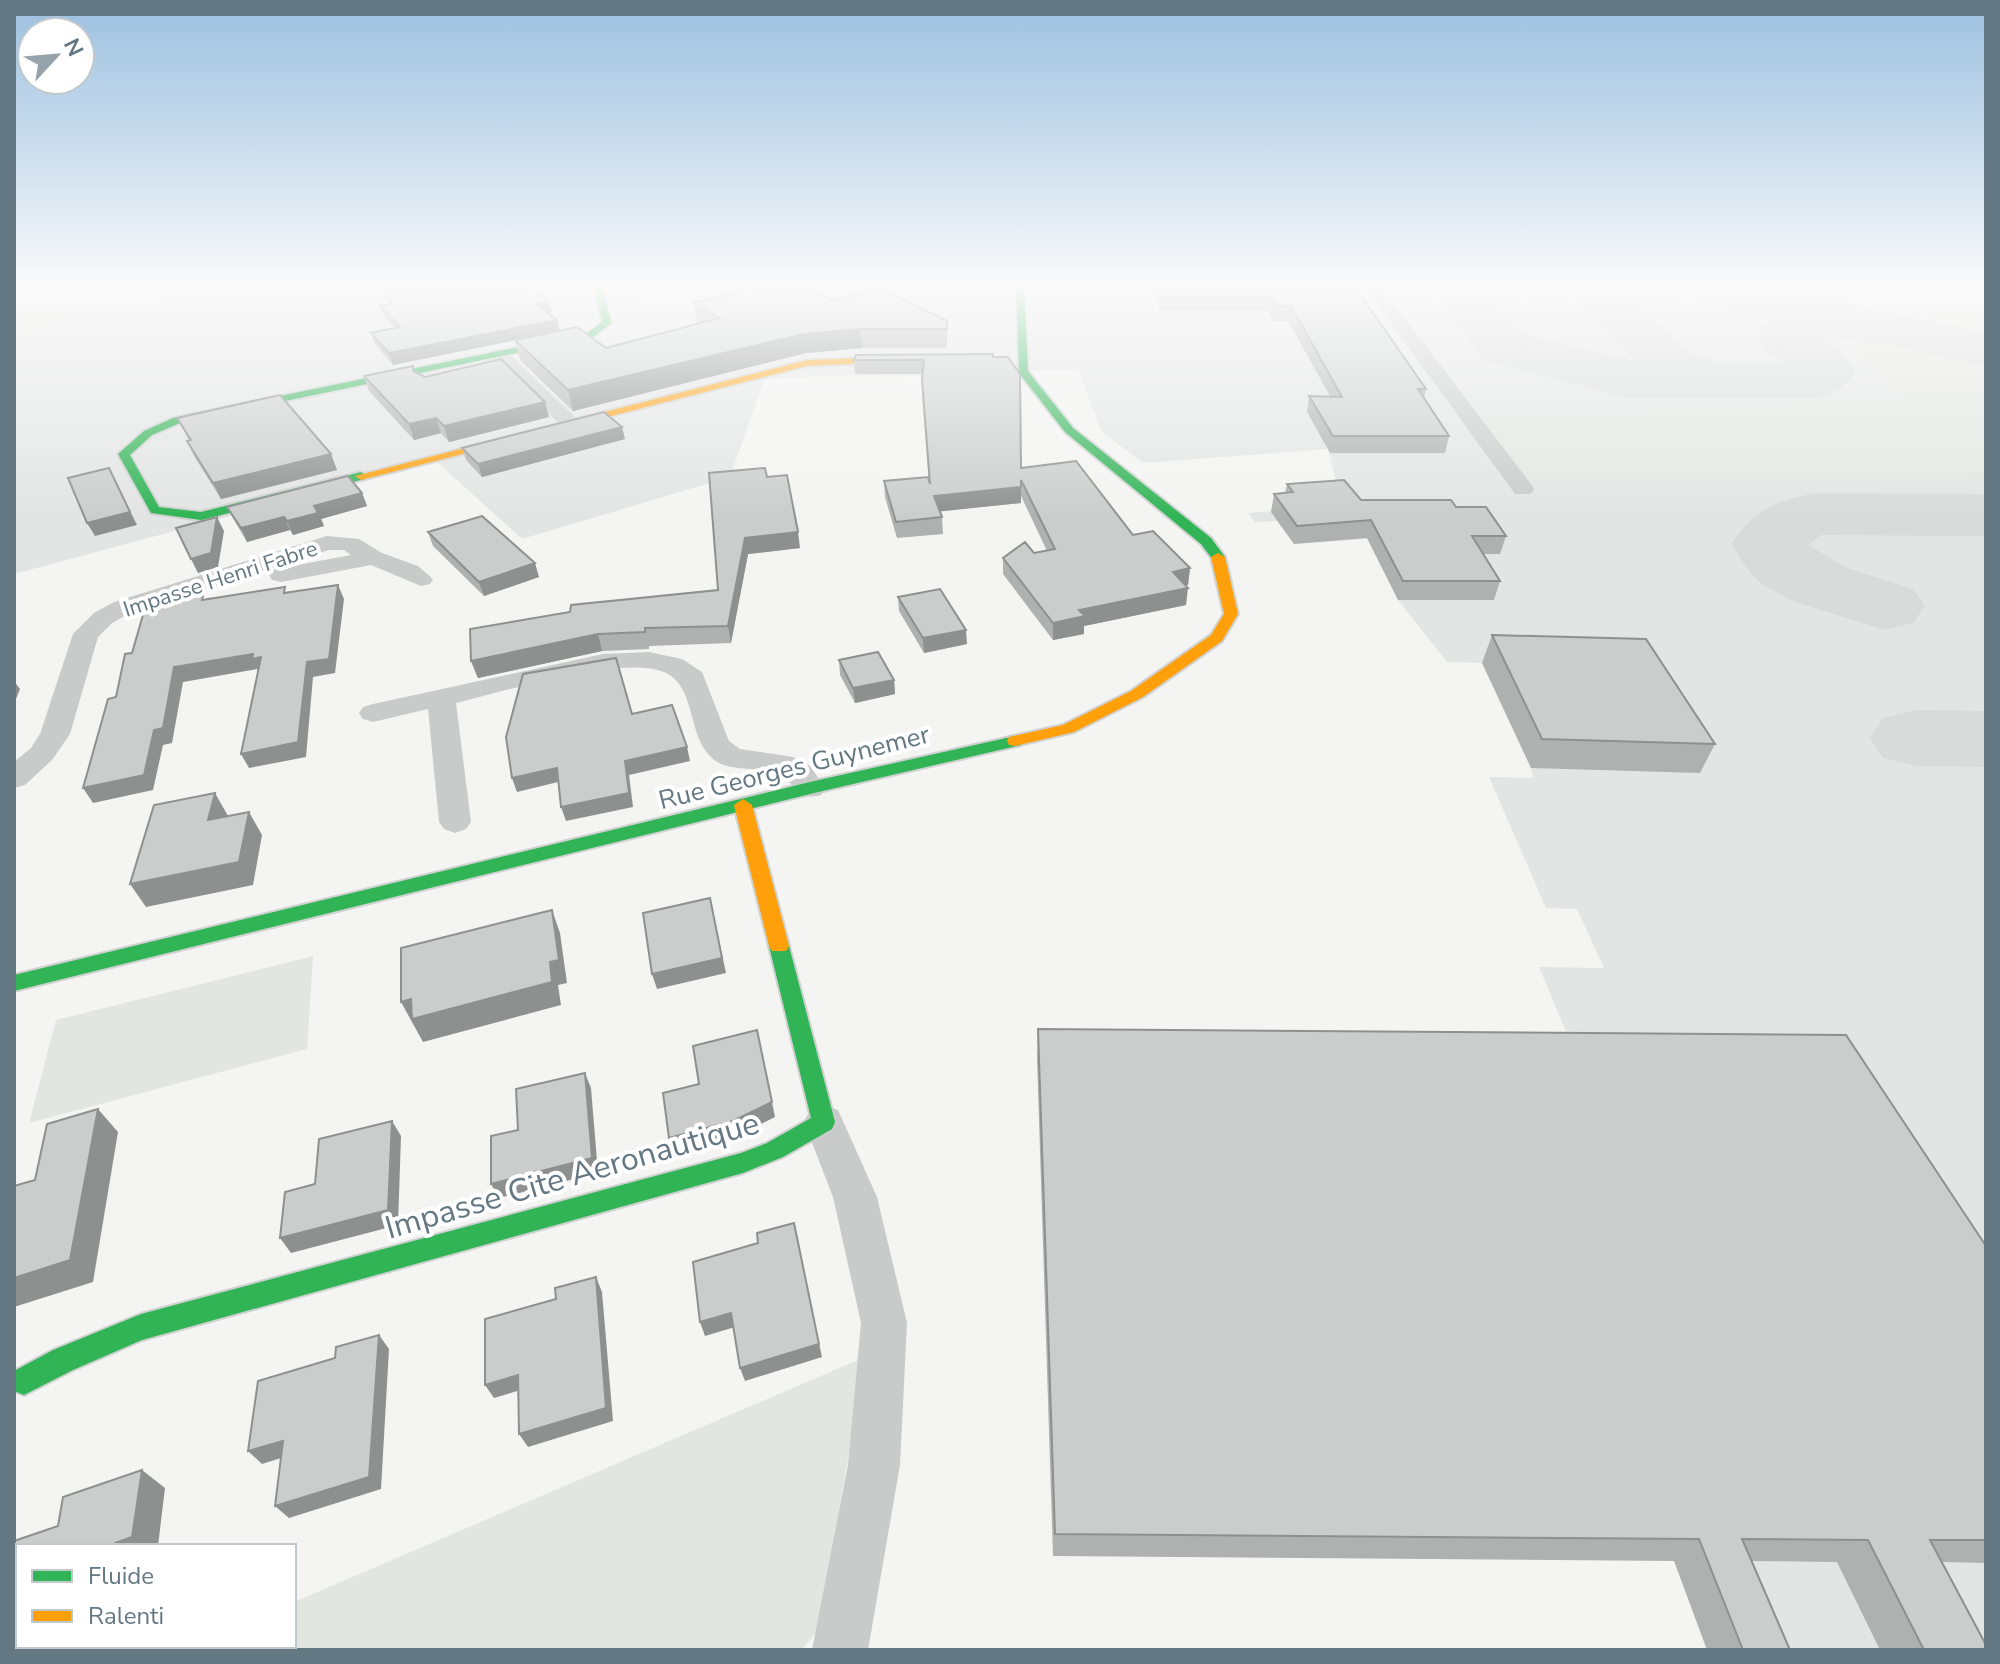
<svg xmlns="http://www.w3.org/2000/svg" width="2000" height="1664" font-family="'Nunito Sans',sans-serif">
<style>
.built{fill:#e3e5e4}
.green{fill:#e3e6e0}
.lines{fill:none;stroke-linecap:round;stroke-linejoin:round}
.taxiway{fill:#d9dada;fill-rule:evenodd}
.fast-casing{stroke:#d0d2d2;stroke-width:4}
.slow-casing{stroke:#d0d2d2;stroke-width:4}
.street{fill:#c9caca;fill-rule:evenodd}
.fast{fill:#30b455;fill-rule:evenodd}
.slow{fill:#ff9f0a;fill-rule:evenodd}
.wall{fill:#afb0b0}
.shaded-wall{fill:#8e9090}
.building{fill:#cbcdcd;stroke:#8e9090;stroke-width:2}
.labels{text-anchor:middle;stroke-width:8;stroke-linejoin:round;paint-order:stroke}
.far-street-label{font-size:22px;fill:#647883;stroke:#fff}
.street-label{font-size:26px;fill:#647883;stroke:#fff}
.near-street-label{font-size:32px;fill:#647883;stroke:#fff}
</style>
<rect width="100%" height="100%" fill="#f4f4f3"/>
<!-- built -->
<path class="built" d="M233,286H1986V1650H1765L1567,1034L1539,967L1604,968L1577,909L1546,908L1489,777L1533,778L1531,768L1483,663L1447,662L1398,600L1367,539L1294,544L1277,521L1255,522L1248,513L1289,510L1340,497L1328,449L1143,463L1102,432L1078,370L1010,371V378L830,375L764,380L730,477L522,539L436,461L14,574V337L119,307Z"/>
<!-- green -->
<path class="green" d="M14,286H233L119,307L14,337Z
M642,286H737L740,300L641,307Z
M1769,286H1986V337Z
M1859,336L1885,338L1986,361V480L1525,478L1464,419L1906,396L1844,339Z
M313,956L307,1049L29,1123L56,1020Z
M865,1357L820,1627L802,1650H177L188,1646H294V1602Z"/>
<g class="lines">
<!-- taxiway -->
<path class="taxiway" d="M1427,286H1479L1523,334L1637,362L1567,293L1569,286H1619L1618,289L1695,355L1719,362H1781L1765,351L1757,339L1758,329L1769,317L1681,296L1673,286H1768L1986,333V367L1882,343L1820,337L1842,353L1855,373C1844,389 1833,393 1814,398H1629L1491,362L1483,358Z
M1814,493L1986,494V536L1821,535L1808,545L1847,568L1913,589L1925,606L1913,623L1885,630L1792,601L1762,584L1750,573L1731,544C1756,508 1773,503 1814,493Z
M1916,710L1986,711V767L1916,766L1883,758L1870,738L1883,718Z"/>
<!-- fast casing -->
<g class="fast-casing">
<path id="fast" d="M593,286H601L612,323L593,337L180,423L152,435L130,455L159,507L201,512L361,472L367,476L365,479L201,520L151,513L118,454L144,431L173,418L587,333L602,322Z
M1016,286H1024L1028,371L1073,428L1211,538L1225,557L1223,560H1213L1201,544L1065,432L1019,373Z
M1015,736L1023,741L1021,745L810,794L14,991V975L810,782Z
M779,939L786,941L789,946L835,1122L832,1129L783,1157L743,1173L142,1340L73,1370L24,1395L14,1391V1371L53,1350L141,1314L741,1153L767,1143L811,1118L769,946L772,941Z"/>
</g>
<!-- slow casing -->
<g class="slow-casing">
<path id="slow" d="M916,356L920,357V361L807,366L361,480L355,476L807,360Z
M1218,553L1225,557L1238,614L1222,641L1143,697L1074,732L1015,746L1009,745L1007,741L1009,737L1063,725L1131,691L1211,635L1224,614L1211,557Z
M743,799L752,805L789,946L786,951H772L769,946L734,805Z"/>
</g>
<!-- street -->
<path class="street" d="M1364,286H1380L1531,484L1534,489L1531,494H1515Z
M499,349L505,350L575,417L578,421L575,425H561L493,358L490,354Z
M327,536L359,539L382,553L418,566L433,579L430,584L421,586L371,565L281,582L272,580L269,575L272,570L281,568L351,555L344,550H329L132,612L112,623L98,637L70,734L52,760L25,785L14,788V762L31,748L40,734L73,634L94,613L114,602Z
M649,652L682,659L702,672L729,741L740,749L793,757L810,766L825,788L821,795C796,802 796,781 776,773C759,767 738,771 721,764C683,745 701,684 661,671C617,656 503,692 456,703L471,822L466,829L455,833L444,829L439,822L428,709L373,722L363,719L359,713L363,707L373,704L603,654Z
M824,1105L838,1110L877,1197L907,1323L900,1465L868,1650H812L848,1465L861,1323L833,1197L804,1122L810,1110Z"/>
<!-- fast -->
<use href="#fast" class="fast"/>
<!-- slow -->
<use href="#slow" class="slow"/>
</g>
<!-- wall -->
<path class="wall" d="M381,286H529L549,302L552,312L548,313L557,320L560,331L393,365L375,344L371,333L395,328L384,317L380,306L390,304Z
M1153,286H1354L1426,389L1424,398L1449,436L1445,453H1330L1307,412L1309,396H1330L1288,321H1273L1269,311H1160Z
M832,300L947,321V348H862L806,353L573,411L520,360L515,340L606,348L700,324L697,322L694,303Z
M993,357L1021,468L1190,568L1188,585H1186V605L1084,626V634L1053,640L1003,574V558L1047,551L1021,496V503L940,511L942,517L943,534L897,538L885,497L884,481L929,482L922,394V374H855L854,360Z
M414,371L425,377L549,417L449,442L441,433L414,440L369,391L364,376Z
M177,418L337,470L221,499L194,456L187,441L189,440Z
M625,439L482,477L466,460L462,448Z
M767,477L800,548L748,554L731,643L649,646V649L602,651L478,678L471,661L718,590Z
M1287,484L1361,500L1456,507L1506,536L1500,554H1484L1500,581L1494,600H1398L1367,538L1294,544L1271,512L1274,494L1285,493Z
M362,493L367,506L321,519L324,526L293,535L290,530L247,542L234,520L227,507Z
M428,532L539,577L484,596L433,546Z
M898,597L967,644L924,653L899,611Z
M1492,635L1715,744L1700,773L1531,768L1482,663Z
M839,660L894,680L895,694L855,703L840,675Z
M1038,1029L1986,1246V1563L1942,1562L1986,1650H1880L1837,1562L1752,1561L1790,1650H1707L1674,1561L1053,1556L1037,1058Z"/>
<!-- shaded-wall -->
<path class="shaded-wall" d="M549,302L552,312L539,315L536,304Z
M557,320L560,331L393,365L389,353Z
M860,329L862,348L806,353L573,411L568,390L804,334Z
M545,402L549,417L449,442L444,426Z
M436,418L441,433L414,440L409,424Z
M622,427L625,439L482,477L478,464Z
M331,454L337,470L221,499L213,483Z
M115,481L137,525L95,536L87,523Z
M1021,487V503L935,512L934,496Z
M362,493L367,506L321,519L324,526L293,535L287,521L314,506Z
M217,517L224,531L218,567L198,573L191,559Z
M284,517L290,530L247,542L241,528Z
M798,532L800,548L748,554L731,643L728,626L745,538Z
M535,563L539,577L484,596L479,582Z
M1190,568L1188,585L1171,588L1173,572Z
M338,585L344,599L335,673L313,677L306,757L249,768L241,754L307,662Z
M1188,588L1186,605L1084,626V634L1053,640V623L1079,610Z
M966,630L967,644L924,653L923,638Z
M598,634L602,651L478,678L471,661Z
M253,654L261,657L259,673L257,669L183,682L172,743L163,745L153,790L93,803L83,788L154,730L174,667Z
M894,680L895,694L855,703L853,688Z
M14,681L20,689L14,704Z
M687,747L690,761L629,775L633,807L566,821L561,807L625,761Z
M557,768L562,781L517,792L512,778Z
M215,793L228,816L208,820Z
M249,812L262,835L253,885L146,907L130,884Z
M710,898L726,973L657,989L652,974Z
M552,910L560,933L567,983L558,985L561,1005L423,1042L401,1002L550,962Z
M757,1030L775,1117L737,1136L674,1153L669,1138Z
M585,1073L591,1088L598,1173L499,1198L491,1184Z
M98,1109L118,1132L93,1282L14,1307V1278Z
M392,1121L401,1136L398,1225L291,1253L280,1238Z
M794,1223L822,1357L745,1381L740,1368Z
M596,1277L602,1292L613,1421L528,1447L519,1434Z
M731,1313L735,1327L705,1336L700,1322Z
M379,1335L389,1349L381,1489L289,1518L275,1506Z
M518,1375L527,1388L494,1398L485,1385Z
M283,1441L297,1453L262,1464L248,1451Z
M142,1470L165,1488L158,1546H115Z
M18,1619V1645L14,1646V1620Z"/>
<!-- building -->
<path class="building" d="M382,286H529L549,302L536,304L557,320L389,353L371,333L400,327L380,306L392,304Z
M764,286H805L832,300L881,289L947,321V329H860L804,334L568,390L515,340L577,327L606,348L720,318L694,303Z
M1158,286H1354L1426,389H1418L1449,436H1333L1309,396L1342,397L1291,306H1275L1271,297H1161Z
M993,354V357H1008L1020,374L1021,468L1076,461L1133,535L1153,531L1190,568L1173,572L1188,588L1079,610L1085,616L1053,623L1003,558L1025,542L1034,553L1055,549L1021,480V487L934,496L942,517L896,522L884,481L928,477L930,484L922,379L924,360H854L856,355Z
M501,359L545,402L444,426L436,418L409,424L364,376L413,366V371L425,377Z
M280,395L331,454L213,483L187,441L191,440L177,418Z
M604,412L622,427L478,464L462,448Z
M109,468L130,512L87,523L68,478Z
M765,468L767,477L787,475L798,532L745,538L728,626L645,628V632L598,634L471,661L470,629L570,612L571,605L718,590L709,473Z
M348,476L362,493L314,506L318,513L287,521L284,517L241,528L227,507Z
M1344,480L1361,500H1451L1456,507H1486L1506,536H1472L1500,581H1403L1371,520L1297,526L1274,494L1293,492L1287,484Z
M482,516L535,563L479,582L428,532Z
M217,517L211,553L191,559L176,528Z
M338,585L329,659L307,662L298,742L241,754L261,657L252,659L253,654L174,667L163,728L154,730L144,775L83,788L108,699L116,697L125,654L132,653L147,601L204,591L202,600L285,587L284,593Z
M940,589L966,630L923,638L898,597Z
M1492,635L1646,639L1715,744L1542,739Z
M878,652L894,680L853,688L839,660Z
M616,658L632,714L672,705L687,747L625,761L629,793L561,807L557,768L512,778L506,737L523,674Z
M215,793L208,820L249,812L239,862L130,884L154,805Z
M710,898L722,958L652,974L643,913Z
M552,910L559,960L550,962L552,982L412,1019L411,999L401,1002V948Z
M1038,1029L1846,1035L1986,1246V1540H1930L1986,1645V1650H1924L1868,1540L1742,1539L1790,1650H1743L1699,1539L1055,1534Z
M757,1030L772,1102L733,1121L669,1138L663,1093L699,1084L693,1046Z
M585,1073L592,1158L491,1184V1136L518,1130L516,1089Z
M98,1109L70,1260L14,1278V1186L35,1180L47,1124Z
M392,1121L388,1210L280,1238L285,1192L315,1184L319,1139Z
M794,1223L819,1344L740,1368L731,1313L700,1322L693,1262L758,1243L757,1233Z
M596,1277L606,1408L519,1434L518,1375L485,1385V1319L556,1299L555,1288Z
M379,1335L369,1477L275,1506L283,1441L248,1451L258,1381L335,1358L336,1347Z
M142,1470L132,1537L115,1543V1546H18V1619L14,1620V1541L58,1526L63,1497Z"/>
<!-- sky -->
<linearGradient id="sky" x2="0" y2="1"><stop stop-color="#9bc0e0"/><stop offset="0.55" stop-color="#fafafa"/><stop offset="1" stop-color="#fafafa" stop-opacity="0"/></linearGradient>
<rect width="2000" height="519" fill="url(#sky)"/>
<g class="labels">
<!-- far-street labels -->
<g class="far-street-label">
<text transform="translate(220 578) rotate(-18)" y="8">Impasse Henri Fabre</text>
</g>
<!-- street labels -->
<g class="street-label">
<text transform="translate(794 767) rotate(-14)" y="9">Rue Georges Guynemer</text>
</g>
<!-- near-street labels -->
<g class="near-street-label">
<text transform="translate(572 1175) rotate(-16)" y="11">Impasse Cite Aeronautique</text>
</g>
</g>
<!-- border -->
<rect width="2000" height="1664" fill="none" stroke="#647883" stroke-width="32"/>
<!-- legend -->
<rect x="16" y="1544" width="280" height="104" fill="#ffffff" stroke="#c1c9cd" stroke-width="2"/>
<rect x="32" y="1570" width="40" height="12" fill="#30b455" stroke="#c1c9cd" stroke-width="2"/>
<text x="88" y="1584" font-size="24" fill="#647883">Fluide</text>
<rect x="32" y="1610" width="40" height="12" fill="#ff9f0a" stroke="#c1c9cd" stroke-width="2"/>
<text x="88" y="1624" font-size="24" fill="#647883">Ralenti</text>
<!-- north arrow -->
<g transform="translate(56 56) rotate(64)"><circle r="38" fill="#ffffff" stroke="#c1c9cd" stroke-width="2"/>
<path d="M0-6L14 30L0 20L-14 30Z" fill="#96a3aa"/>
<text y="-12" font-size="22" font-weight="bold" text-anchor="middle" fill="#647883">N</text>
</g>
</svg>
